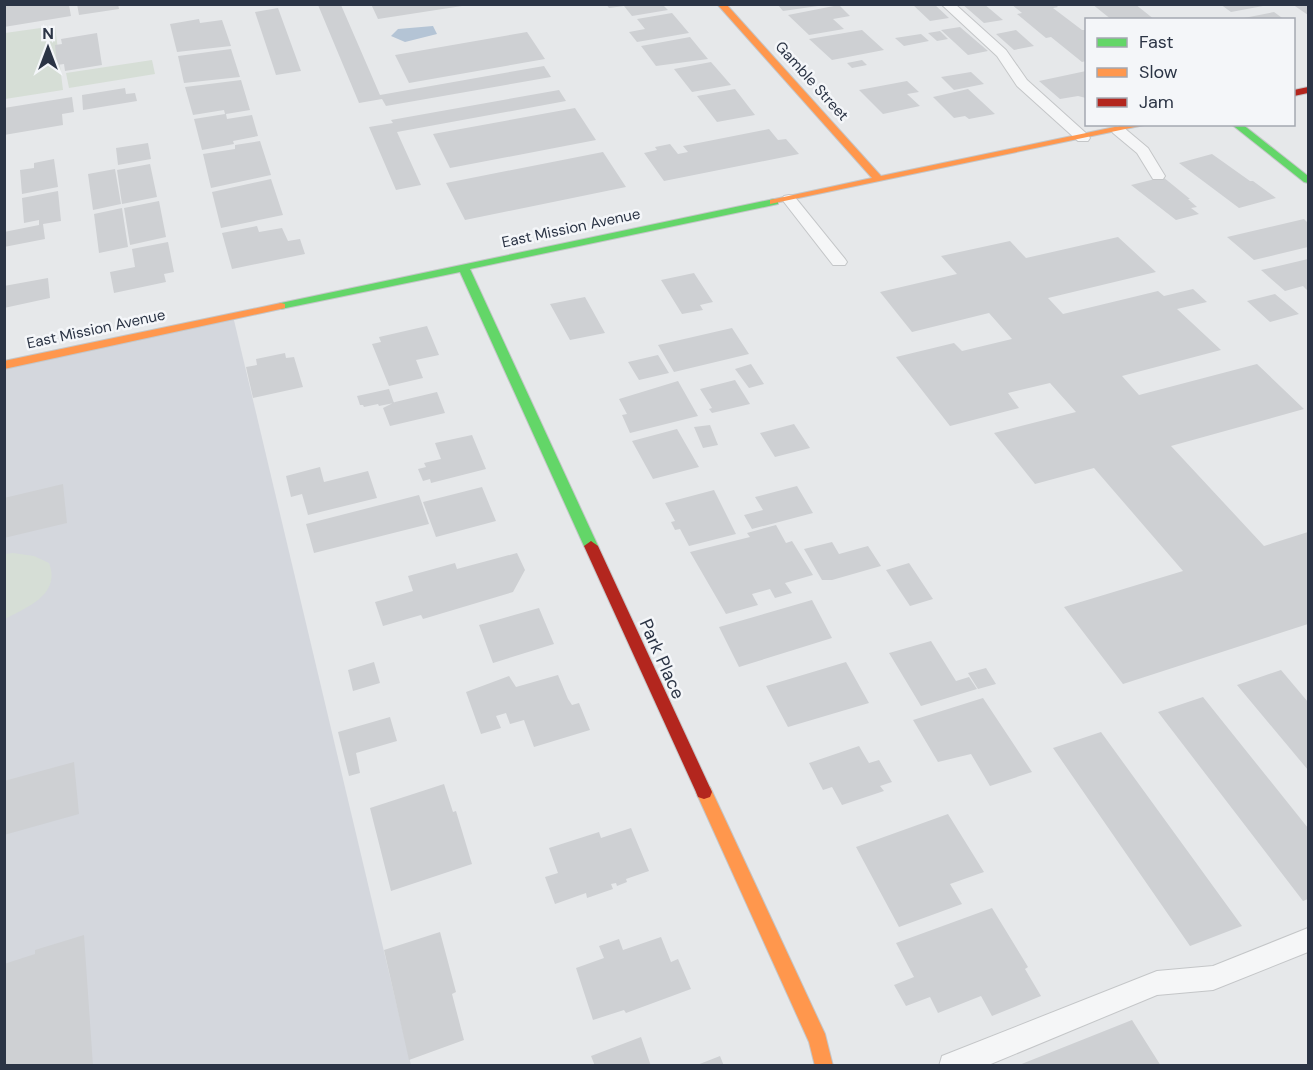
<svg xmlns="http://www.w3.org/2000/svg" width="1313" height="1070" font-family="'DM Sans',sans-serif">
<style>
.built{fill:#d4d7dd}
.green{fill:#d6ded6}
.water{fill:#b4c4d5}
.building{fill:#ced0d3}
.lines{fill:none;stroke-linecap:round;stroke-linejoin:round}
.lane-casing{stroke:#c4c6c8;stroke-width:2}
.fast-casing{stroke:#c4c6c8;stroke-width:2}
.slow-casing{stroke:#c4c6c8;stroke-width:2}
.jam-casing{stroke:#c4c6c8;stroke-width:2}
.lane{fill:#f5f6f7;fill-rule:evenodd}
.fast{fill:#63d668;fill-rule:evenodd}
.slow{fill:#ff974d;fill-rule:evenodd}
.jam{fill:#b3261e;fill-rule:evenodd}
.labels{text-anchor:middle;stroke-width:5;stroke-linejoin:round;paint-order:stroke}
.far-street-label{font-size:15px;fill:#2b3445;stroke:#f4f6f9}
.street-label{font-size:18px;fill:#2b3445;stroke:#f4f6f9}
</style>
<rect width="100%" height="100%" fill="#e6e8ea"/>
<!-- built -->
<path class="built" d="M233,316L411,1065H5L4,365Z"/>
<!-- green -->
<path class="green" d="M55,26L63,90L5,99V33Z
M152,60L155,74L69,88L66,73Z
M13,553L34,556L49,563C61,594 28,607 5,619V554Z"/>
<!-- water -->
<path class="water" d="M433,26L437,34L405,42L391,36L398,29Z"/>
<!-- building -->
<path class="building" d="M77,4H118L119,9L79,15Z
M371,4H462V6L378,19Z
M606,4L663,5L668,10L632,16L624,6L609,8Z
M777,4H818V6L783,11Z
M912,4H934L949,18L930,21Z
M962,4H984L1003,20L984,23Z
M1011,4H1055L1058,7L1053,8L1082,30H1086V61L1082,62L1051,37L1046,38L1017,14L1022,13Z
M1092,4H1135L1155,20H1112Z
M1220,4H1263V6L1231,12Z
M1292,4H1308V15Z
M4,5H69L71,16L4,27Z
M318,5H341L380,95L544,66L551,77L386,106L382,99L359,103Z
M839,5L850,16L833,19L844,29L809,35L788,15Z
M278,8L301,71L276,75L255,12Z
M1274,12L1285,20H1244V18Z
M672,13L689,33L637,42L629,32L645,29L637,19Z
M199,19L200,23L222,20L231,46L177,52L170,24Z
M960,27L988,51L968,55L941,30Z
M862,30L884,50L832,60L809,39Z
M1016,30L1034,46L1014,50L996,34Z
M940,31L948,39L937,41L928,33Z
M527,32L545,59L409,83L395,55Z
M97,33L102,65L65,71L64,64L57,65L55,45L62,44L61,39Z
M921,34L929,41L904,46L895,38Z
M690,37L708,59L656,66L641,46Z
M231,49L240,77L184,83L178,56Z
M862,60L867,65L852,68L847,63Z
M711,62L731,85L692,92L674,69Z
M1086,71V98L1078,96L1060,99L1039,81Z
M971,72L984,84L954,90L941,77Z
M241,80L250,110L226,114L227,119L252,115L258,136L233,141L234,144L202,150L194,119L225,114L224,110L193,115L185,87Z
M907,81L919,92L907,94L920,106L883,114L859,90Z
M125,88L126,94L135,93L137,101L83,110L82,95Z
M735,89L755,115L717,122L697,96Z
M968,89L995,114L969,119L965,116L954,118L933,97Z
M559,90L566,101L397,132L421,185L396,190L369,127L393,123L391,120Z
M72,97L74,112L62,114L63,125L4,135V108Z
M575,108L596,140L450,168L433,134Z
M769,129L778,140L786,139L799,154L664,181L644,153L657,150L655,147L670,144L678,154L688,152L683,146Z
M260,141L271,175L211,188L203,154L235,149V145Z
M148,143L151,159L118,165L116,148Z
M603,152L626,187L465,220L446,183Z
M1212,154L1250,181H1253L1276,198L1239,208L1179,163Z
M54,159L58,187L22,194L20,170L34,168V163Z
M150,164L157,197L122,204L117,170Z
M115,169L121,204L93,210L88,174Z
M1163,177L1190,199H1188L1197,207L1191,208L1199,214L1176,220L1131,185Z
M271,179L283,215L221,228L212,192Z
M58,191L61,221L43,224L45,239L4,247V232L39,225V220L24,223L22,198Z
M159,201L166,237L130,245L124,208Z
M122,208L128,247L99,253L94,214Z
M1304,219L1308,223V247L1254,260L1227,237Z
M257,226L259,232L282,228L288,241L300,239L305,254L232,269L222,233Z
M1118,237L1156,272L1048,298L1063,314L1158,291L1164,296L1193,289L1207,302L1177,309L1221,350L1122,376L1139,395L1257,364L1304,409L1171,446L1264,546L1308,532V624L1123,684L1064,607L1183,571L1094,468L1035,484L994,433L1076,412L1050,383L1008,393L1019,408L950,426L896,357L954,343L962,351L1012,339L989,313L912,332L880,292L957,274L941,256L1010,241L1026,258Z
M168,242L174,272L164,274L166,282L114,293L110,272L135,267L132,249Z
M1308,259V291L1303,286L1285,291L1261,270Z
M694,273L713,302L700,305L703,310L682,314L661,280Z
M48,278L50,298L4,308V286Z
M1275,294L1299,314L1270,322L1247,301Z
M585,297L605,333L570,340L550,304Z
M427,326L439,355L416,360L423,378L389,386L372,344L381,342L379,337Z
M732,328L749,354L674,372L658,345Z
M285,353L286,358L294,357L303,387L253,398L246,367L257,365L256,359Z
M658,355L669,373L639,380L628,362Z
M751,364L764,384L749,388L735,369Z
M735,380L750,404L712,413L709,409L712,408L700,389Z
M678,381L698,416L630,433L622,415L627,414L619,399Z
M389,389L394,403L379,406L378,404L364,407L363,405H360L357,396Z
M437,392L445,413L390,426L383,408L395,402Z
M794,424L810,448L775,457L760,433Z
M710,425L718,445L703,448L694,427Z
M677,429L699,467L653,479L632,441Z
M472,435L486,469L431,483L430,479L423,481L418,469L426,467L424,463L441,459L435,443Z
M320,467L324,482L368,471L377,498L308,515L302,494L291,497L286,476Z
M63,484L67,523L4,538V498Z
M797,486L813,513L752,529L744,515L763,510L755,497Z
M482,487L496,521L436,537L423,502Z
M714,490L736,534L689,546L680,529L675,530L671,522L675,521L665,503Z
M419,495L429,524L314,553L306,524Z
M776,525L786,543L792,541L813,575L785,583L792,593L775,598L770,589L752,594L758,605L726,614L690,552L750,537L747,533Z
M832,542L839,554L868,546L881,566L832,580H822L804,549Z
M517,553L525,570L513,592L423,619L421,615L383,626L375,602L413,591L408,576L455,563L457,569Z
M909,563L933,599L910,606L886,570Z
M812,600L832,638L739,667L719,627Z
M539,608L554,644L493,663L479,625Z
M931,641L956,681L969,677L977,689L921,706L889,653Z
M374,662L380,683L353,691L348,670Z
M846,662L869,703L788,727L766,686Z
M986,668L996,684L978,689L968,673Z
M1281,670L1308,702V770L1237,685Z
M558,675L568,699L572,705L579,703L590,730L534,747L524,720L510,724L506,713L496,716L501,728L481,734L466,692L509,676L516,687Z
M1203,697L1308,828V899L1303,901L1158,712Z
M983,698L1032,772L990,786L971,754L938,762L913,720Z
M390,717L397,741L356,753L360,773L349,776L338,732Z
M1101,732L1242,926L1190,946L1053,748Z
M859,746L869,763L879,760L892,782L880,786L884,791L842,805L832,787L823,790L809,763Z
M74,762L79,814L4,835V781Z
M444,784L453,812L456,811L472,864L391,891L370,808Z
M948,814L984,872L950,884L962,904L899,927L856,847Z
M631,828L649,871L626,879L627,882L617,886L616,883L611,884L613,889L587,898L586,893L555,904L545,877L558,873L549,848L599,832L601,838Z
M992,908L1028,967L1025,969L1041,996L992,1016L981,996L938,1013L930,997L906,1006L894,985L914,977L896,943Z
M440,932L456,992L452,994L464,1040L409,1060L384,950Z
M84,935L93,1066H4V964L35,954V950Z
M661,937L671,962L678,959L691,989L626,1013L624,1010L593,1020L576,968L604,958L599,946L619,939L623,950Z
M1132,1020L1161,1066H1019V1065Z
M641,1037L651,1066H595L591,1056Z
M720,1056L724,1066H697V1065Z"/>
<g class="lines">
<!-- lane casing -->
<g class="lane-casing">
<path id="lane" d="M941,4H955L1006,50L1027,80L1088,135L1090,138L1088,141H1078L1017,86L997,56Z
M1118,126L1123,127L1148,148L1165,176L1163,179H1153L1137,153L1113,133L1111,130Z
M789,195L794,196L845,259L847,262L845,265H833L784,202L782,199L784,196Z
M1308,928V952L1213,990L1157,995L986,1066H939L942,1056L1157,971L1213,966Z"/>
</g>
<!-- fast casing -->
<g class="fast-casing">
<path id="fast" d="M1231,124H1242L1308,176V183L1304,182Z
M774,199L778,200V204L470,269L598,546L591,551L584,546L460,272L281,309L275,306L281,303Z"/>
</g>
<!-- slow casing -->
<g class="slow-casing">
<path id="slow" d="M717,4H726L881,176L1129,124H1149L770,204V200L872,178Z
M281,303L285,304V308L4,369V361Z
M704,785L710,787L825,1034L833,1066H815L809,1042L696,792L698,787Z"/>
</g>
<!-- jam casing -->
<g class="jam-casing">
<path id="jam" d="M1308,87V93L1294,96V90Z
M591,541L598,546L712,792L710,797L704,799L698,797L696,792L584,546Z"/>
</g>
<!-- lane -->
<use href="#lane" class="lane"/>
<!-- fast -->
<use href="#fast" class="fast"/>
<!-- slow -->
<use href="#slow" class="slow"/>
<!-- jam -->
<use href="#jam" class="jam"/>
</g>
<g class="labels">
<!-- far-street labels -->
<g class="far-street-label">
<text transform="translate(812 81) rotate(48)" y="5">Gamble Street</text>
<text transform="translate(571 228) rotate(-12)" y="5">East Mission Avenue</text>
<text transform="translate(96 329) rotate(-12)" y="5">East Mission Avenue</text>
</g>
<!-- street labels -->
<g class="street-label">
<text transform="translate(662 659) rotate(66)" y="6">Park Place</text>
</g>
</g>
<!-- border -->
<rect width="1313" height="1070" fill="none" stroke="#2b3445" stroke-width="12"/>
<!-- legend -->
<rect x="1085" y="18" width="210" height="108" fill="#f4f6f9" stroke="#a4a8b1" stroke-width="1.5"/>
<rect x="1097" y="38" width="30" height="9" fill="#63d668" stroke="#a4a8b1" stroke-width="1.5"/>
<text x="1139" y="48" font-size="18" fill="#2b3445">Fast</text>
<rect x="1097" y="68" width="30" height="9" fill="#ff974d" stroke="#a4a8b1" stroke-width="1.5"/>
<text x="1139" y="78" font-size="18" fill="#2b3445">Slow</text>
<rect x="1097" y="98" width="30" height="9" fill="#b3261e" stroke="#a4a8b1" stroke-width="1.5"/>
<text x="1139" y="108" font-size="18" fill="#2b3445">Jam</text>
<!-- north arrow -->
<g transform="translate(48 48)" stroke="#f4f6f9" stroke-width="4.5" paint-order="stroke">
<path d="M0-4.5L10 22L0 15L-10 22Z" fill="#2b3445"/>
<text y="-9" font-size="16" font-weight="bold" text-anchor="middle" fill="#2b3445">N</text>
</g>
</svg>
